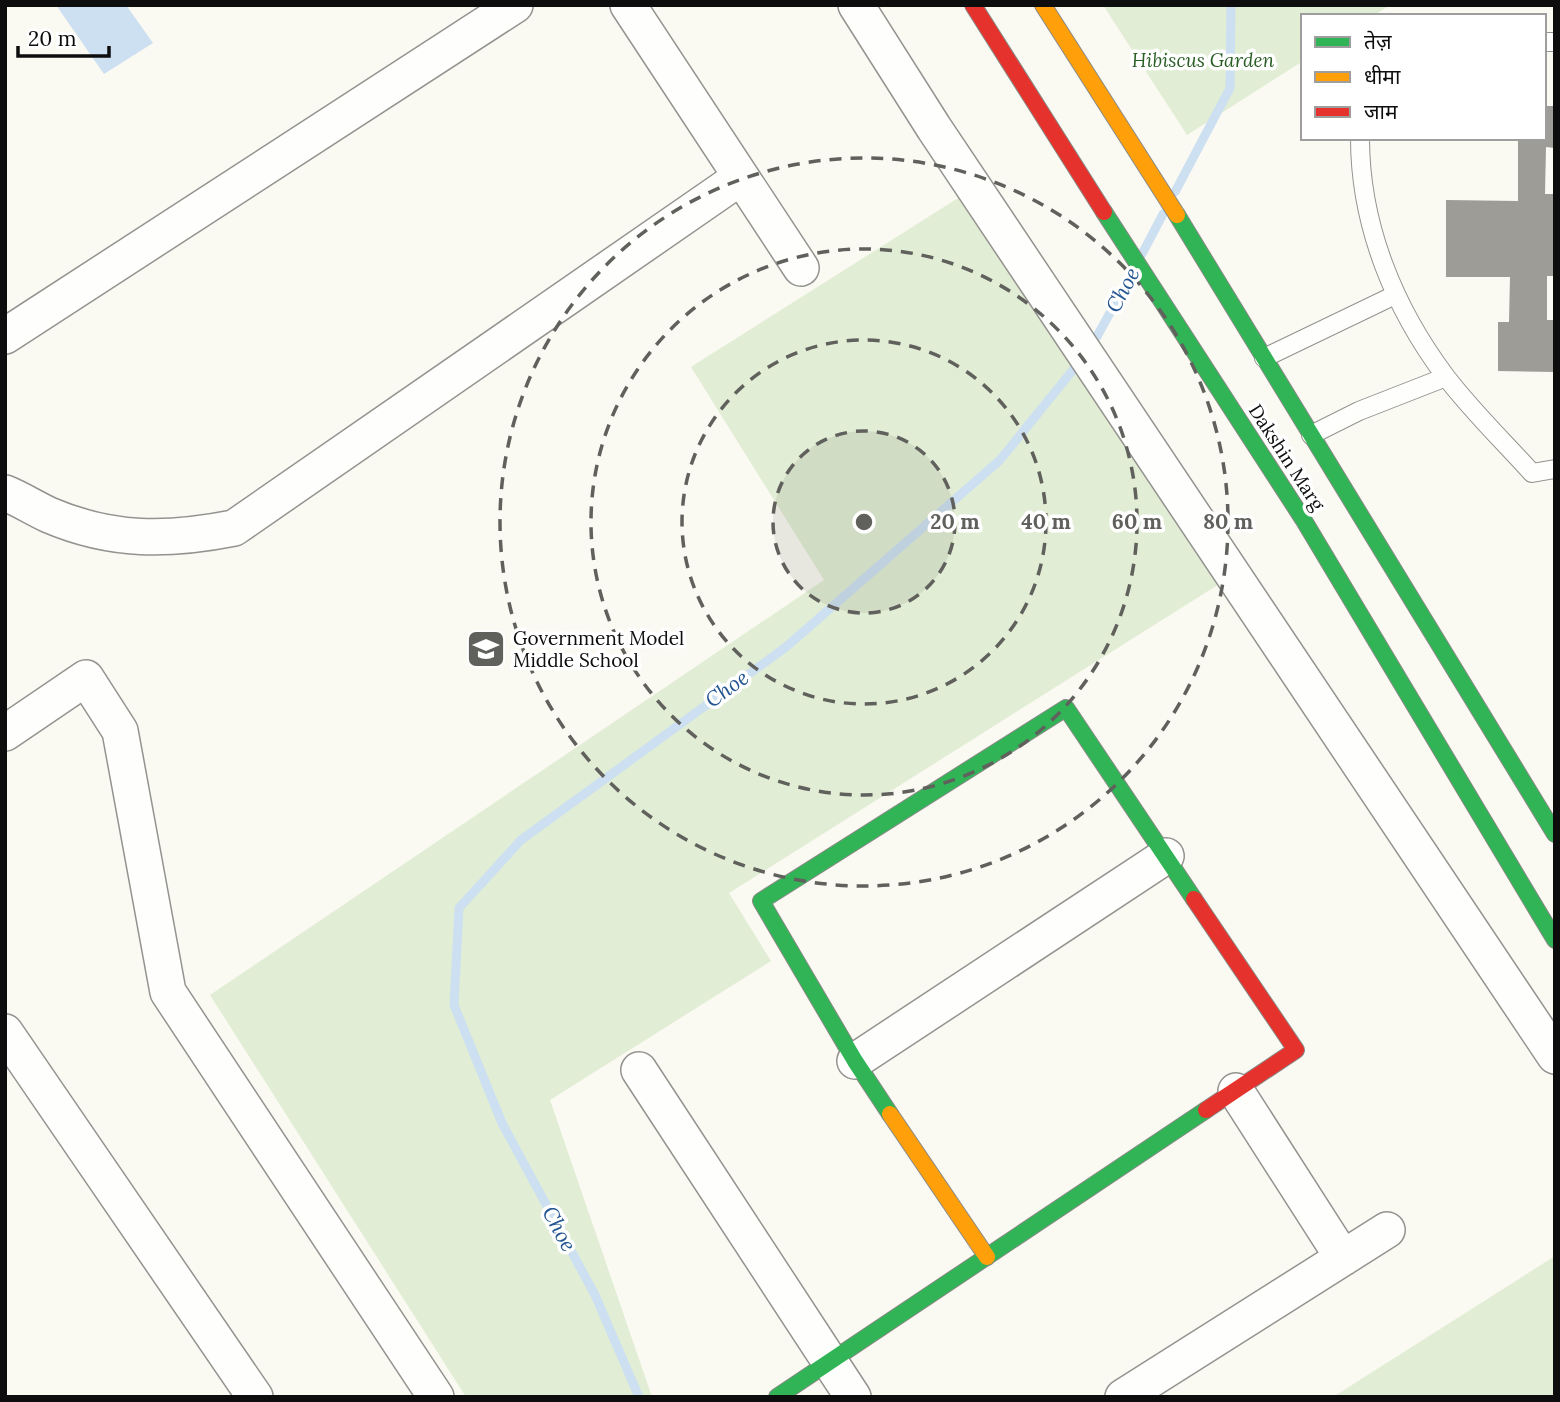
<svg xmlns="http://www.w3.org/2000/svg" width="1560" height="1402" font-family="Lora,'Noto Sans Devanagari',serif">
<style>
.green{fill:#e1edd4}
.water{fill:#cce0f1}
.lines{fill:none;stroke-linecap:round;stroke-linejoin:round}
.stream{stroke:#cce0f1;stroke-width:9}
.building{fill:#9d9c97}
.lane-casing{stroke:#949390;stroke-width:20}
.street-casing{stroke:#949390;stroke-width:38}
.fast-casing{stroke:#8a8a87;stroke-width:18}
.slow-casing{stroke:#8a8a87;stroke-width:18}
.jam-casing{stroke:#8a8a87;stroke-width:18}
.lane{stroke:#fefefd;stroke-width:18}
.street{stroke:#fefefd;stroke-width:35}
.fast{stroke:#30b455;stroke-width:16}
.slow{stroke:#ff9f0a;stroke-width:16}
.jam{stroke:#e5322d;stroke-width:16}
.ring{fill:none;stroke:#60605d;stroke-width:3.5;stroke-dasharray:12 9}
.labels{text-anchor:middle;stroke-width:7;stroke-linejoin:round;paint-order:stroke}
.park-label{font-size:19px;font-style:italic;fill:#295e24;stroke:#fff}
.street-label{font-size:19px;fill:#0d0d0d;stroke:#fff}
.poi-label{font-size:19px;fill:#0d0d0d;stroke:#fff;text-anchor:start}
.water-label{font-size:21px;font-style:italic;fill:#235592;stroke:#fff}
.centre{fill:#60605d;stroke:#fff;stroke-width:3.5}
.ring-label{font-size:21px;text-anchor:middle;font-weight:bold;fill:#60605d;stroke:#fff;stroke-width:7;stroke-linejoin:round;paint-order:stroke}
</style>
<rect width="100%" height="100%" fill="#faf9f2"/>
<!-- green -->
<path class="green" d="M1103,5H1390L1373,16H1303V61L1187,135Z
M974,188L1224,581L729,893L771,961L550,1100L652,1397H466L210,995L824,580L691,367Z
M1555,1256V1397H1333Z"/>
<!-- water -->
<path class="water" d="M56,5H126L153,43L104,74Z"/>
<g class="lines">
<!-- stream -->
<path class="stream" d="M1175,192L1230,88L1231,5
M1142,254L1163,214
M1090,349L1132,273
M639,1397L595,1295L502,1123L454,1005L459,908L521,840L786,647L1000,460L1081,360"/>
</g>
<!-- building -->
<path class="building" d="M1544,106H1555V148L1546,147L1545,194H1555V276H1547V320H1555V372L1498,371V322H1509L1510,277H1446V200L1518,201V138H1544Z"/>
<g class="lines">
<!-- lane casing -->
<g class="lane-casing">
<path id="lane" d="M1544,42H1555
M1360,138C1360,225 1394,308 1446,377C1472,411 1504,442 1532,473L1555,469
M1264,358L1395,295
M1311,435L1359,411L1446,377"/>
</g>
<!-- street casing -->
<g class="street-casing">
<path id="street" d="M628,5L801,268
M856,5L934,128L1555,1056
M5,336L515,5
M5,493C20,499 34,508 49,515C112,542 168,541 234,528L741,177
M5,733L86,678L120,731L168,992L436,1397
M5,1032L255,1397
M855,1061L1166,856
M639,1070L853,1397
M1236,1091L1343,1258
M1123,1397L1387,1230"/>
</g>
<!-- fast casing -->
<g class="fast-casing">
<path id="fast" d="M1104,212L1303,519L1555,940
M1177,215L1555,834
M890,1114L855,1061L761,901L1066,708L1194,899
M777,1397L1206,1110"/>
</g>
<!-- slow casing -->
<g class="slow-casing">
<path id="slow" d="M1043,5L1177,215
M890,1114L987,1257"/>
</g>
<!-- jam casing -->
<g class="jam-casing">
<path id="jam" d="M973,5L1104,212
M1194,899L1296,1050L1206,1110"/>
</g>
<!-- lane -->
<use href="#lane" class="lane"/>
<!-- street -->
<use href="#street" class="street"/>
<!-- fast -->
<use href="#fast" class="fast"/>
<!-- slow -->
<use href="#slow" class="slow"/>
<!-- jam -->
<use href="#jam" class="jam"/>
</g>
<!-- distance rings -->
<circle cx="864" cy="522" r="91" fill="#60605d" fill-opacity=".12"/>
<g class="ring">
<circle cx="864" cy="522" r="91"/>
<circle cx="864" cy="522" r="182"/>
<circle cx="864" cy="522" r="273"/>
<circle cx="864" cy="522" r="364"/>
</g>
<!-- icons -->
<defs>
<g id="school-square" transform="scale(2.0125)"><rect x="-9" y="-9" width="18" height="18" rx="4" fill="#60605d" stroke="#fff"/><path d="M0-5L7-2L0 1L-7-2ZM-4 1L0 2.5L4 1V4Q0 6-4 4Z" fill="#fff"/></g>
</defs>
<g fill-rule="evenodd">
<use href="#school-square" x="486" y="649"/>
</g>
<g class="labels">
<!-- park labels -->
<g class="park-label">
<text x="1203" y="67">Hibiscus Garden</text>
</g>
<!-- street labels -->
<g class="street-label">
<text transform="translate(1287 457) rotate(57)" y="7">Dakshin Marg</text>
</g>
<!-- poi labels -->
<g class="poi-label">
<text x="513" y="645">Government Model<tspan x="513" dy="22">Middle School</tspan></text>
</g>
<!-- water labels -->
<g class="water-label">
<text transform="translate(1123 290) rotate(-62)" y="7">Choe</text>
<text transform="translate(727 689) rotate(-36)" y="7">Choe</text>
<text transform="translate(559 1229) rotate(62)" y="7">Choe</text>
</g>
</g>
<circle cx="864" cy="522" r="10" class="centre"/>
<g class="ring-label">
<text x="955" y="529">20 m</text>
<text x="1046" y="529">40 m</text>
<text x="1137" y="529">60 m</text>
<text x="1228" y="529">80 m</text>
</g>
<!-- border -->
<rect width="1560" height="1402" fill="none" stroke="#0d0d0d" stroke-width="14"/>
<!-- legend -->
<rect x="1301" y="14" width="245" height="126" fill="#ffffff" stroke="#9e9e9e" stroke-width="2"/>
<rect x="1315" y="37" width="35" height="10" fill="#30b455" stroke="#9e9e9e" stroke-width="2"/>
<text x="1364" y="49" font-size="21" fill="#0d0d0d">तेज़</text>
<rect x="1315" y="72" width="35" height="10" fill="#ff9f0a" stroke="#9e9e9e" stroke-width="2"/>
<text x="1364" y="84" font-size="21" fill="#0d0d0d">धीमा</text>
<rect x="1315" y="107" width="35" height="10" fill="#e5322d" stroke="#9e9e9e" stroke-width="2"/>
<text x="1364" y="119" font-size="21" fill="#0d0d0d">जाम</text>
<!-- scale -->
<path d="M18 46v10h91v-10" fill="none" stroke="#0d0d0d" stroke-width="3.5"/>
<text x="28" y="46" font-size="21" fill="#0d0d0d" stroke="#ffffff" stroke-width="5" paint-order="stroke">20 m</text>
</svg>
